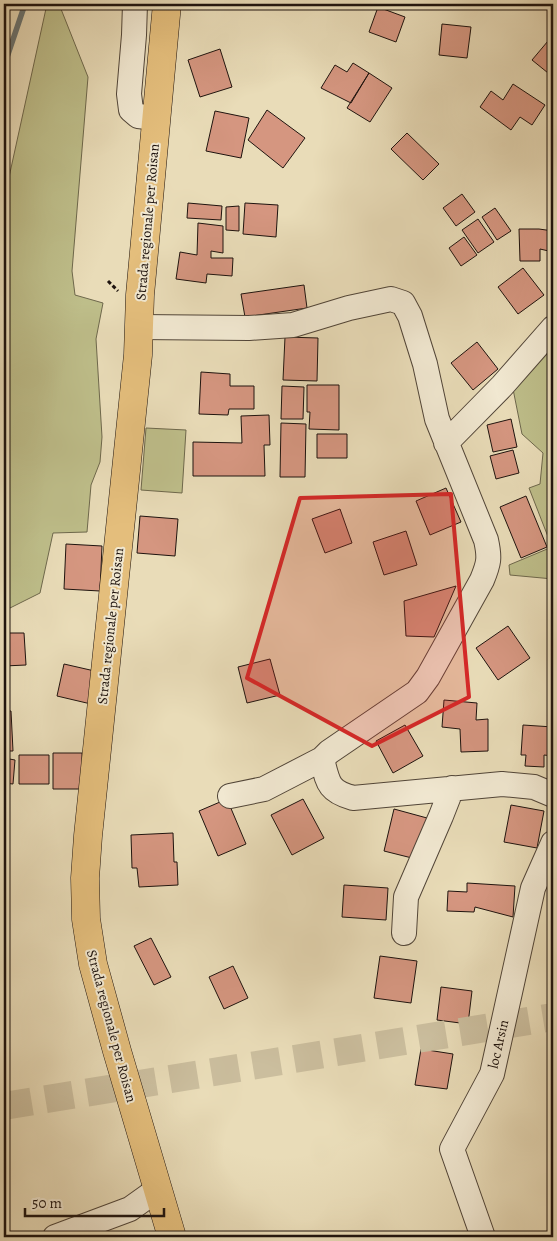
<svg xmlns="http://www.w3.org/2000/svg" width="557" height="1241" font-family="Alegreya,serif">
<style>
.green{fill:#bebe8a;stroke:#6e684c}
.lines{fill:none;stroke-linecap:round;stroke-linejoin:round}
.stream{stroke:#6a7675;stroke-width:5.5}
.building{fill:#d59680;stroke:#1e130e}
.highway-tunnel{stroke:#cbbe9e;stroke-width:28;stroke-dasharray:28 14;stroke-linecap:butt}
.minor-casing{stroke:#514538;stroke-width:26}
.major-casing{stroke:#1e130e;stroke-width:29}
.path{stroke:#1e130e;stroke-width:3;stroke-dasharray:4 2.5;stroke-linecap:butt}
.minor{stroke:#f1e8d1;stroke-width:24}
.major{stroke:#e4be7c;stroke-width:28}
.marked{fill:#d62828;fill-opacity:0.2;stroke:#d62828;stroke-width:4;stroke-linejoin:round}
.labels{text-anchor:middle;stroke-width:4;stroke-linejoin:round;paint-order:stroke}
.street-label{font-size:14px;fill:#1e130e;stroke:#f1e8d1}
</style>
<rect width="100%" height="100%" fill="#e9dcb8"/>
<filter id="stains"><feTurbulence type="fractalNoise" baseFrequency=".004" numOctaves="4"/><feColorMatrix values="0 0 0 0 .2 0 0 0 0 .09 0 0 0 0 .02 0 0 0 .5 -.17"/></filter>
<radialGradient id="worn" r=".72"><stop offset=".6" stop-color="#630" stop-opacity="0"/><stop offset="1" stop-color="#630" stop-opacity=".3"/></radialGradient>
<!-- green -->
<path class="green" d="M47,4H59L88,77L72,271L75,295L103,303L96,339L102,437L100,462L91,485L87,532L53,533L40,593L4,611V200Z
M553,339V579L510,575L509,565L552,547L529,488L540,484L543,453L522,434L512,384Z
M146,428L186,430L182,493L141,490Z"/>
<g class="lines">
<!-- stream -->
<path class="stream" d="M4,66L25,4"/>
</g>
<!-- building -->
<path class="building" d="M378,7L405,17L396,42L369,32Z
M442,24L471,27L467,58L439,55Z
M548,41L553,46V77L532,60Z
M220,49L232,87L200,97L188,60Z
M353,63L369,73L351,103L321,88L335,65L347,72Z
M369,73L392,88L370,122L347,108Z
M513,84L545,105L532,125L520,117L511,130L480,107L491,91L503,100Z
M267,110L305,138L283,168L248,140Z
M215,111L249,118L241,158L206,151Z
M407,133L439,164L423,180L391,149Z
M462,194L475,212L456,226L443,208Z
M188,203L222,206L221,220L187,218Z
M245,203L278,205L276,237L243,234Z
M239,206V231L226,230V207Z
M495,208L511,231L497,240L482,217Z
M478,219L494,242L478,253L462,230Z
M198,223L223,226V253L211,251V258H233L232,276L207,274L206,283L176,279L180,252L197,255Z
M519,229H539L553,231V252L540,249V261H520Z
M464,237L477,255L461,266L449,248Z
M523,268L544,295L518,314L498,287Z
M304,285L307,308L245,317L241,294Z
M285,337L318,338L317,381L283,380Z
M477,342L498,369L473,390L451,363Z
M201,372L230,374V386H254V409H229L228,415L199,414Z
M307,385H339V430L309,429L310,412H307Z
M282,386L304,387L303,419H281Z
M269,415L270,445H264L265,476H193V442L242,443L241,416Z
M511,419L517,447L493,452L487,425Z
M281,423L306,424L305,477H280Z
M317,434H347V458H317Z
M513,450L519,473L496,479L490,456Z
M446,488L461,522L430,535L416,501Z
M526,496L547,547L521,558L500,507Z
M340,509L352,543L325,553L312,519Z
M140,516L178,519L175,556L137,553Z
M406,531L417,565L384,575L373,542Z
M66,544L102,546L100,591L64,589Z
M456,586L434,637L406,636L404,601Z
M508,626L530,658L498,680L476,648Z
M4,633H24L26,665L4,666Z
M270,659L280,695L247,703L238,667Z
M64,664L99,672L91,704L57,696Z
M444,700L477,703L476,720L488,719V751L461,752L460,729L442,727Z
M4,711H11L13,751H4Z
M405,725L423,756L393,773L376,741Z
M523,725L553,727V756L544,755V767L525,766L526,755H521Z
M53,753H82L83,789H53Z
M19,755H49V784H19Z
M4,758L15,760L13,784L4,783Z
M227,799L246,844L218,856L199,811Z
M303,799L324,838L292,855L271,815Z
M511,805L544,811L537,848L504,842Z
M394,809L427,818L416,859L384,851Z
M173,833L174,862H177L178,885L139,887L137,868H132L131,835Z
M467,883L515,886L513,917L475,907L474,912L447,911L448,891L467,892Z
M344,885L388,888L386,920L342,917Z
M151,938L171,977L154,985L134,946Z
M380,956L417,961L411,1003L374,998Z
M233,966L248,998L224,1009L209,977Z
M441,987L472,991L468,1024L437,1020Z
M421,1049L453,1054L447,1089L415,1085Z"/>
<g class="lines">
<!-- highway-tunnel -->
<path class="highway-tunnel" d="M4,1106L553,1017"/>
<!-- minor casing -->
<g class="minor-casing">
<path id="minor" d="M135,4L134,35L129,94L131,110L138,116L156,118
M139,327L249,328L293,325L349,308L391,299L403,303L410,316L425,364L437,419L486,540C490,558 489,563 482,580L428,677L417,692L329,752L322,759L264,789L230,796
M446,443L502,386L553,328
M322,759C328,783 328,791 353,798L502,784L534,787L553,795
M404,933L406,897L441,816L452,788
M55,1237L130,1209L158,1189
M483,1237L452,1149L492,1074L533,888L553,843"/>
</g>
<!-- major casing -->
<g class="major-casing">
<path id="major" d="M167,4L140,295L138,355L88,836L85,878L86,919L93,964L117,1051L172,1237"/>
</g>
<!-- path -->
<path class="path" d="M108,281L118,291"/>
<!-- minor -->
<use href="#minor" class="minor"/>
<!-- major -->
<use href="#major" class="major"/>
</g>
<!-- marked area -->
<path class="marked" d="M451,494L469,697L372,746L247,678L300,498Z"/>
<g class="labels">
<!-- street labels -->
<g class="street-label">
<text transform="translate(147 222) rotate(-85)" y="5">Strada regionale per Roisan</text>
<text transform="translate(110 626) rotate(-84)" y="5">Strada regionale per Roisan</text>
<text transform="translate(112 1026) rotate(75)" y="5">Strada regionale per Roisan</text>
<text transform="translate(498 1044) rotate(-77)" y="5">loc Arsin</text>
</g>
</g>
<!-- margin -->
<rect width="557" height="1241" fill="none" stroke="#e9dcb8" stroke-width="20"/>
<rect x="5" y="5" width="547" height="1231" fill="none" stroke="#1e130e" stroke-width="2.5"/>
<rect x="10" y="10" width="537" height="1221" fill="none" stroke="#1e130e"/>
<!-- scale -->
<path d="M25 1208v8h139v-8" fill="none" stroke="#1e130e" stroke-width="2.5"/>
<text x="32" y="1208" font-size="15" fill="#1e130e" stroke="#f1e8d1" stroke-width="4" paint-order="stroke">50 m</text>
<rect width="100%" height="100%" filter="url(#stains)"/>
<rect width="100%" height="100%" fill="url(#worn)"/>
</svg>
